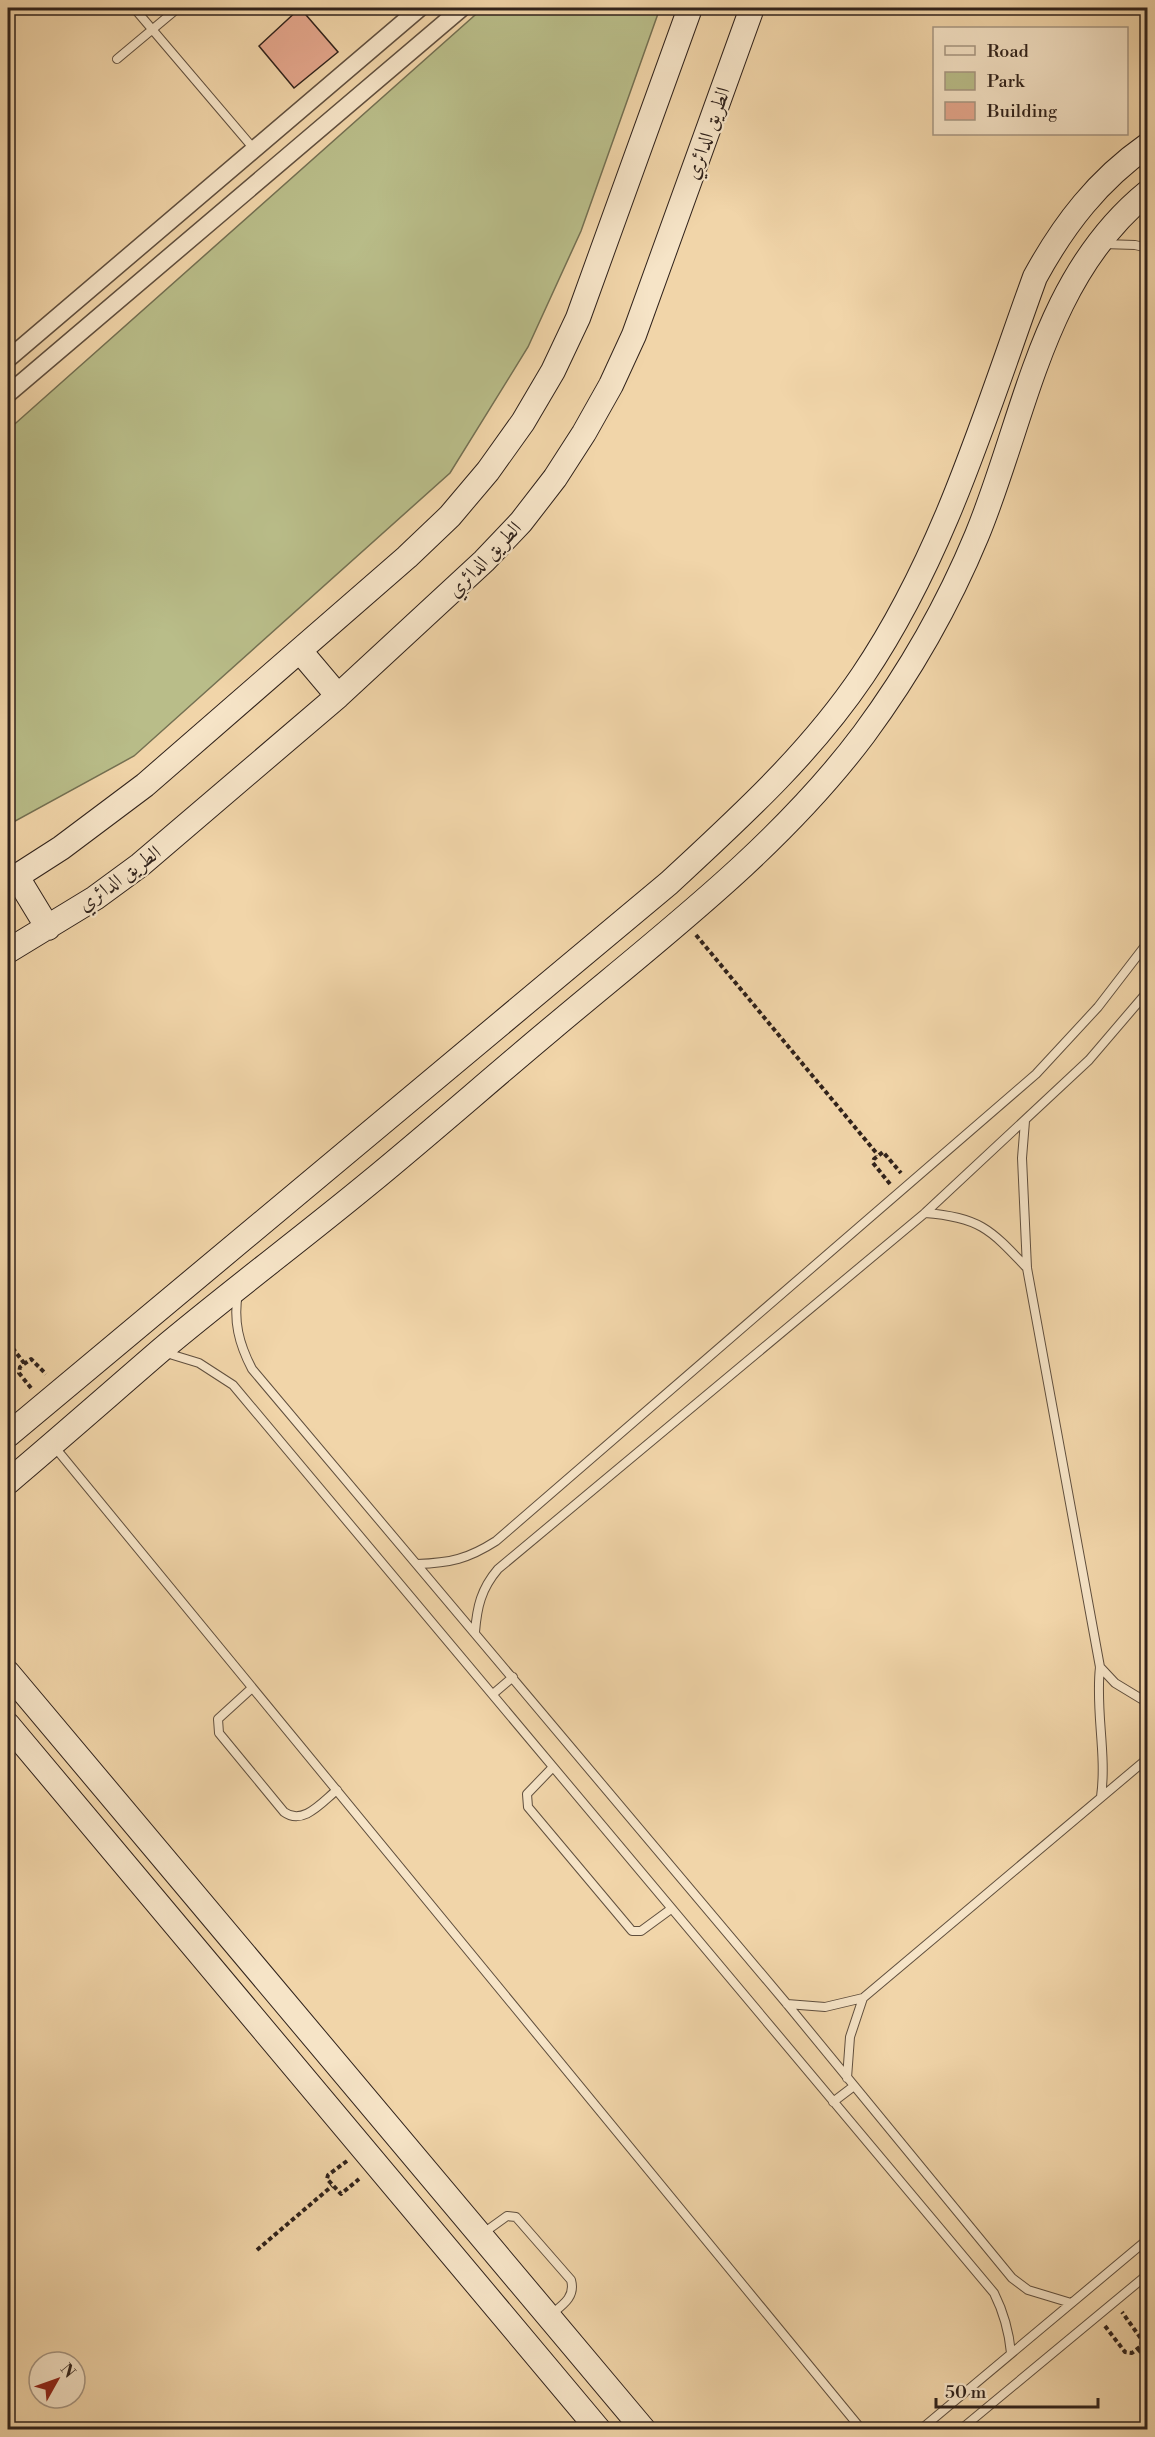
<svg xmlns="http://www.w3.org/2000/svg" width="1155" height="2437" font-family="'Libre Bodoni',Amiri,serif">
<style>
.green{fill:#b9bd89;stroke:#747052;stroke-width:1.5}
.building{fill:#e5a78d;stroke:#30221b;stroke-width:1.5}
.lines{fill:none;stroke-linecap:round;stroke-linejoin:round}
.lane-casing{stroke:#604f3e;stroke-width:10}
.street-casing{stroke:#604f3e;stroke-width:19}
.secondary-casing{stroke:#30221b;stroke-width:26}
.path{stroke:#30221b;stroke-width:4;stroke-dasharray:4.5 3;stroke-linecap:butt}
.lane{stroke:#f6e4c7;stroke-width:8}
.street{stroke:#f6e4c7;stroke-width:16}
.secondary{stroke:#f6e4c7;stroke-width:24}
.labels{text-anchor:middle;stroke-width:4.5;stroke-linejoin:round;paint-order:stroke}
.street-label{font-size:20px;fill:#30221b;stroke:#f6e4c7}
</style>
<rect width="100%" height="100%" fill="#f1d5a9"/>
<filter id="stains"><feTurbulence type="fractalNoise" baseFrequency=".00333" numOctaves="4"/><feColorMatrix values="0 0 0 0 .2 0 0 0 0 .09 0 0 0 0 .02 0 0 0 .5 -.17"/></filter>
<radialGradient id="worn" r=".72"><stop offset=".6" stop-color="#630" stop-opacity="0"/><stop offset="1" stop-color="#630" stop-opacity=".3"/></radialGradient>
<!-- green -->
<path class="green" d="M483,8H660L581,231L528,347L450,473L134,756L8,825V430Z"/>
<!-- building -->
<path class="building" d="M300,8L338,52L294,88L259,46Z"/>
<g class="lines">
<!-- lane casing -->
<g class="lane-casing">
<path id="lane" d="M134,8L254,149
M117,59L178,8
M1103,244L1135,245L1148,248
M1025,1121L1022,1158L1027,1268L1100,1667C1095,1711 1107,1753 1101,1797
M925,1213C980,1217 991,1230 1027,1268
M238,1293C233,1321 239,1344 252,1369L787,2004L1012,2278L1028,2290L1071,2303
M163,1352L199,1363L233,1385L994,2293C1004,2313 1009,2331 1011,2353
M53,1445L862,2430
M417,1564C450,1563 468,1559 496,1541L1036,1074L1098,1007L1148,942
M475,1632C477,1607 481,1589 498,1569L925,1213L1089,1060L1148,991
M1100,1667L1115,1683L1148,1703
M252,1688L218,1719L219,1733L284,1812C303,1826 322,1802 337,1790
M493,1694L513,1677
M553,1767L527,1794L528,1807L632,1931H641L671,1909
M787,2004L825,2007L863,1998L1148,1758
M847,2078L850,2037L863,1998
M833,2102L854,2086
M482,2234L507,2216L516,2217L571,2280C576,2298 561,2306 549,2316
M920,2430L1148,2239
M960,2430L1148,2274"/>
</g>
<!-- street casing -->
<g class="street-casing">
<path id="street" d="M8,359L420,8
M8,394L462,8"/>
</g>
<!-- secondary casing -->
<g class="secondary-casing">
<path id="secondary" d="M300,651L338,696
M17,877L48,928
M8,882L61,848L145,785L407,557L450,516L488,471L523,422L553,371L578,318L690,8
M8,951L95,898L140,865L338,696L484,561L521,522L555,478L584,433L611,385L634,335L752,8
M8,1435L669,883C739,818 809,755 863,675C944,555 986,412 1035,277C1064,224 1098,180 1148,145
M8,1482C59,1439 110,1394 161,1350C229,1293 300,1240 368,1184C429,1134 489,1081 550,1030C659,938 778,849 864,734C909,673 948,605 977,535C1026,416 1042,278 1148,192
M8,1673L644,2430
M8,1725L599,2430"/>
</g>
<!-- path -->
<path class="path" d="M696,935L878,1155
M890,1184L873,1163L874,1159L883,1152L901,1173
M8,1342L24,1363
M31,1388L19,1373L20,1367L31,1359L46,1374
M347,2161L328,2175L327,2179L341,2194L359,2179
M257,2250L332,2186
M1105,2326L1125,2352L1132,2353L1141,2346L1142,2340L1122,2312
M1138,2349L1148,2361"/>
<!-- lane -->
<use href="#lane" class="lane"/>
<!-- street -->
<use href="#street" class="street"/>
<!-- secondary -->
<use href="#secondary" class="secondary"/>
</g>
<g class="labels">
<!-- street labels -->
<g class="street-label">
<text transform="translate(707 133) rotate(-70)" y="7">الطريق الدائري</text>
<text transform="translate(484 559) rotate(-46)" y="7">الطريق الدائري</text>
<text transform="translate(119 878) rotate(-36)" y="7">الطريق الدائري</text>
</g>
</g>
<!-- margin -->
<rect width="1155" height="2437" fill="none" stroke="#f1d5a9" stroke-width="30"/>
<rect x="9" y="9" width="1137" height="2419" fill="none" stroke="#30221b" stroke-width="3"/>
<rect x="15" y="15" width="1125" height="2407" fill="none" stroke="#30221b" stroke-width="1.5"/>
<!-- legend -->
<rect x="933" y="27" width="195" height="108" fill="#f6e4c7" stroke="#a79682" stroke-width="1.5"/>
<rect x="945" y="46" width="30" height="9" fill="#f6e4c7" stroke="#a79682" stroke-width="1.5"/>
<text x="987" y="57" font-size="18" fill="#30221b">Road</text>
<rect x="945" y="72" width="30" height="18" fill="#b9bd89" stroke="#a79682" stroke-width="1.5"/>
<text x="987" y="87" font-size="18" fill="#30221b">Park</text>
<rect x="945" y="102" width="30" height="18" fill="#e5a78d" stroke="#a79682" stroke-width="1.5"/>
<text x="987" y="117" font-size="18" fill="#30221b">Building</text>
<!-- north arrow -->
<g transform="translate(57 2380) rotate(50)"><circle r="28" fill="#f6e4c7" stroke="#a79682" stroke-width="1.5"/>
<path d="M0-4.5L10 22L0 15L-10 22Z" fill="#8f2418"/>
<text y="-9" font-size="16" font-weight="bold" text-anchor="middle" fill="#30221b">N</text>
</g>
<!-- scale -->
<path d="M936 2398v9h162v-9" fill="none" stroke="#30221b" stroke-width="3"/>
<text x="945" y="2398" font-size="18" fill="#30221b" stroke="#f6e4c7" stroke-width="4.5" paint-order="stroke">50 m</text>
<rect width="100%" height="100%" filter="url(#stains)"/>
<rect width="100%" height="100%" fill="url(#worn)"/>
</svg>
